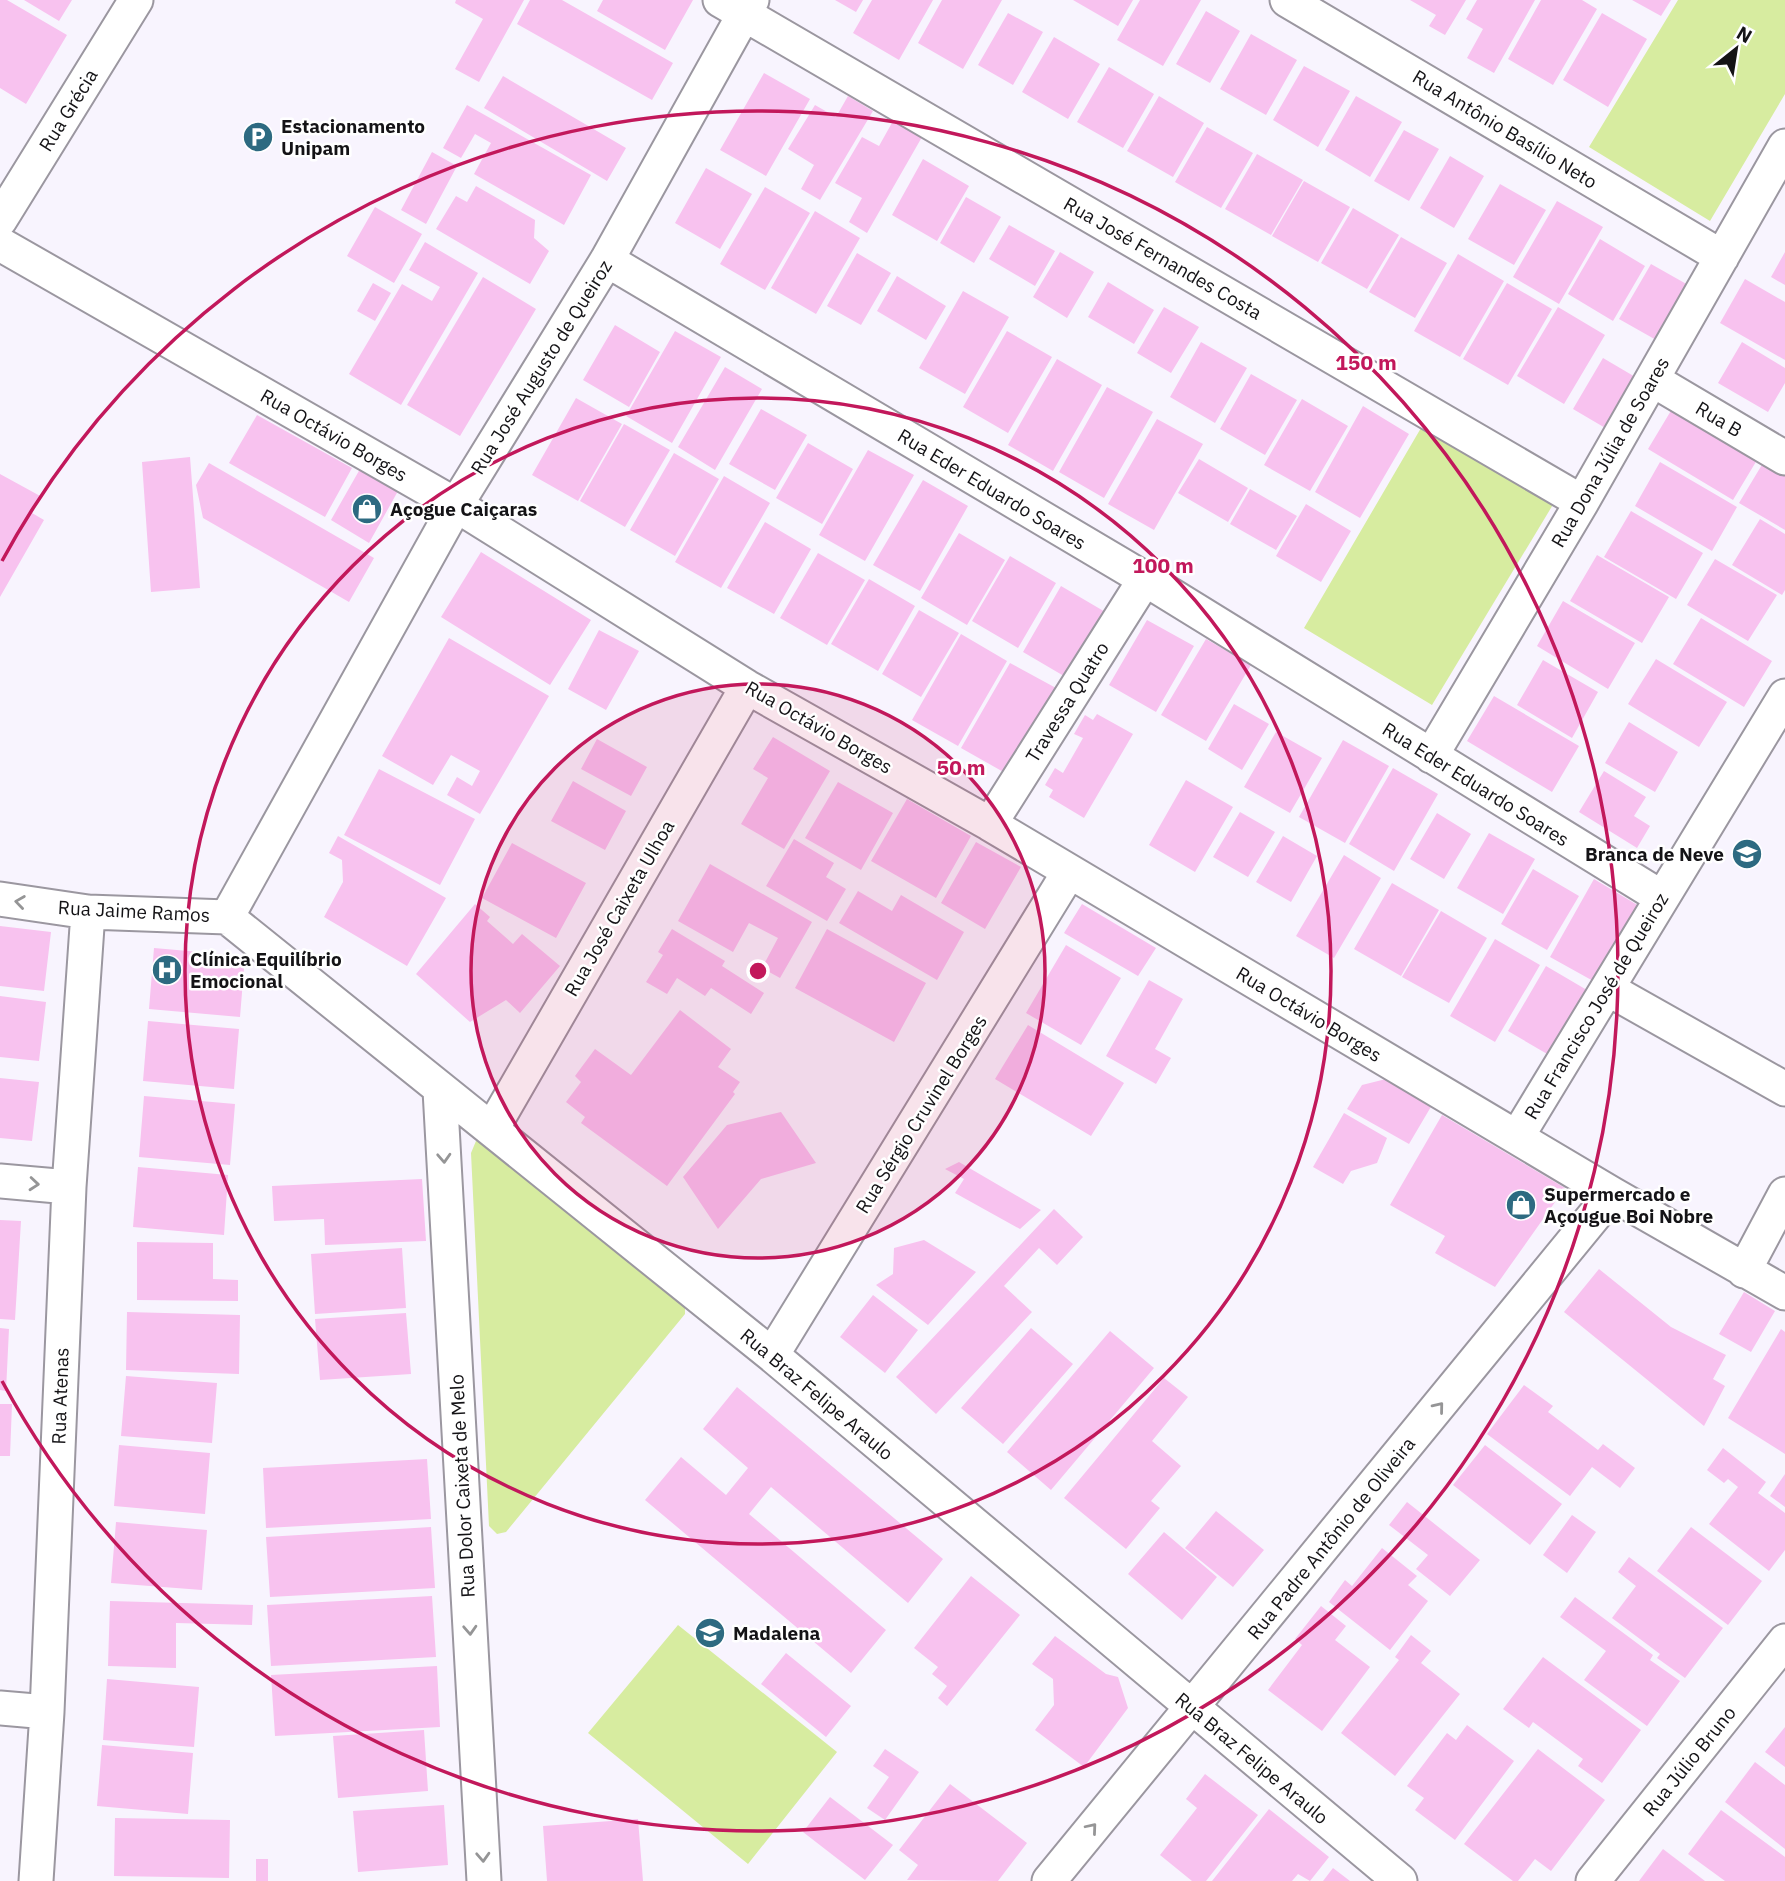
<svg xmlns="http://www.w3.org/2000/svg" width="1785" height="1881" font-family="'IBM Plex Sans',sans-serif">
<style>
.green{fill:#d7eca0}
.building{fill:#f8c2ef}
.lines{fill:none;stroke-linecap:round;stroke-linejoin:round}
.minor-casing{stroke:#9b97a0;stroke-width:37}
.minor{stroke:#fff;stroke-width:33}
.oneway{stroke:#959596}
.ring{fill:none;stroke:#c2185b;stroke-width:3.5}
.labels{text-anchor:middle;stroke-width:5;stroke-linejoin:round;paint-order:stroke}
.street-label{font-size:19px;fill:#141316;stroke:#fff}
.poi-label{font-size:19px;font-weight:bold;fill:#141316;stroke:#fff;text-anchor:start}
.centre{fill:#c2185b;stroke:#fff;stroke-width:3.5}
.ring-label{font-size:21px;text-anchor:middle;font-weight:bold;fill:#c2185b;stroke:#fff;stroke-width:5;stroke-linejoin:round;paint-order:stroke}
</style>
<rect width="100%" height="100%" fill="#f8f4fe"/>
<!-- green -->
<path class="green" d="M1678,0H1785V94L1710,221L1589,147Z
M1428,416L1560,493L1432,705L1304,628Z
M476,1141H487L685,1307V1314L506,1532L497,1534L489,1526L471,1153Z
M678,1625L837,1752L748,1864L588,1733Z"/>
<!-- building -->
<path class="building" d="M0,0H7L67,35L26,104L0,88Z
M24,0H72L59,21Z
M456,0H524L479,82L455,69L483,19L455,3Z
M530,0H562L673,63L652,100L517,24Z
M603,0H693L665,50L597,11Z
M835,0H863L856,12Z
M872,0H933L899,60L853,33Z
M942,0H1002L963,69L918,43Z
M1073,0H1133L1118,26Z
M1140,0H1201L1163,66L1117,40Z
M1410,0H1466L1445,35L1429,26L1436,15Z
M1477,0H1535L1494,73L1467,58L1483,29L1466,19Z
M1541,0H1582L1597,9L1553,85L1508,59Z
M1632,0H1671L1661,16Z
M1206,11L1240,31L1210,83L1176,64Z
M1008,13L1043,32L1013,85L978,65Z
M1602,13L1647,39L1608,107L1563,80Z
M1251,34L1297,60L1266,115L1220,89Z
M1054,37L1100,64L1068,119L1022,92Z
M1304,66L1350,91L1318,147L1273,120Z
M1109,67L1154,94L1123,148L1077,122Z
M764,73L810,99L766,176L720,150Z
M503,76L626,148L607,181L484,108Z
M848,96L873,111L820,200L801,189L814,165L788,149L815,105L836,117Z
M1159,96L1204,123L1173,177L1127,151Z
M1356,96L1402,122L1370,177L1325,150Z
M467,105L591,175L564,225L474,174L491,143L475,134L461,158L443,148Z
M893,121L922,137L867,233L849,222L862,198L835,183L862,137L879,146Z
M1207,127L1253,153L1221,208L1175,182Z
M1404,130L1439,149L1409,201L1374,181Z
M432,152L457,166L426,224L401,210Z
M1257,154L1303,180L1271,235L1225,209Z
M1450,156L1484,176L1454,228L1420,208Z
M923,159L969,186L937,241L892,215Z
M706,168L752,194L720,249L675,223Z
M1304,181L1350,207L1318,262L1272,236Z
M1500,184L1546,210L1514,265L1468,239Z
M476,186L535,220L534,238L549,251L530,284L436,229L456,196L467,202Z
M765,187L810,213L765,290L720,264Z
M966,197L1001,217L974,263L940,243Z
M1557,201L1603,227L1559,304L1513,277Z
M375,207L422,234L394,283L347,256Z
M1353,208L1399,235L1367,289L1321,263Z
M815,211L860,238L816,314L771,288Z
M1009,225L1055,251L1035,286L989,259Z
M1401,237L1447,263L1415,318L1369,292Z
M1600,239L1645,266L1613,321L1568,294Z
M425,242L478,273L401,405L349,374L402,284L432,301L440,287L409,270Z
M1060,252L1094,272L1067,318L1033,297Z
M1785,252V285L1771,277Z
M857,253L891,273L861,325L827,306Z
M1458,254L1504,281L1460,357L1414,331Z
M1651,264L1697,290L1665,345L1619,319Z
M897,276L946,306L926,340L877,311Z
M483,277L536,309L460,436L407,405Z
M1745,279L1785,302V360L1720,323Z
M1108,282L1154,310L1134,344L1088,317Z
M373,283L391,293L375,321L357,311Z
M1507,283L1552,309L1508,385L1463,359Z
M963,291L1009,317L965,394L919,368Z
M1164,307L1199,327L1171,373L1137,353Z
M1558,307L1605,335L1564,404L1517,376Z
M615,325L660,352L629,407L583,380Z
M675,331L721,357L672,443L626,416Z
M1007,331L1052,357L1008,433L963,407Z
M1201,342L1247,368L1215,423L1170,397Z
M1742,342L1785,368V383L1768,412L1718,383Z
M1603,358L1637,378L1607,429L1573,409Z
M1057,359L1102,385L1053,471L1008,445Z
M725,367L762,389L715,470L678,447Z
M1251,374L1297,400L1265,455L1220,429Z
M1107,387L1153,412L1104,498L1059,472Z
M576,398L622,424L578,501L532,475Z
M1302,399L1348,426L1310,491L1264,465Z
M1675,404L1760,455L1733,500L1648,449Z
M1363,406L1409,434L1360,518L1315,492Z
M761,409L807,435L775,490L729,464Z
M257,415L352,468L325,517L229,463Z
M1157,419L1203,444L1154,530L1108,504Z
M624,424L670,450L625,527L580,501Z
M808,443L853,469L822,524L776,498Z
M868,450L914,475L865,561L819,535Z
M674,453L719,479L675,556L630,530Z
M190,457L200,588L151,592L142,462Z
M1766,458L1785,469V530L1739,503Z
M1199,459L1248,488L1228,522L1178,493Z
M1660,462L1737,507L1712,551L1635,506Z
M209,463L374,558L349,602L203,518L196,485Z
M360,469L398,491L369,543L331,520Z
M0,474L42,497L32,513L44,520L0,597Z
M724,476L770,503L721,588L675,562Z
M923,480L968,506L920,591L873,565Z
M1250,489L1297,516L1276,550L1230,524Z
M1306,504L1351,531L1321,582L1276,556Z
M1631,511L1703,553L1676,599L1604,557Z
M1760,519L1785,534V590L1782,595L1732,565Z
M765,522L811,549L774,614L727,588Z
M959,533L1005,560L967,625L921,598Z
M481,552L591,620L550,685L441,617Z
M818,553L865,580L827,645L780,618Z
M1597,555L1669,597L1642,643L1570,601Z
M1010,556L1056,583L1018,648L972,621Z
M1715,559L1777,595L1748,641L1687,605Z
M869,579L915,606L878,671L831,644Z
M1061,586L1107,613L1069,679L1023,652Z
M1563,601L1635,643L1608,689L1537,646Z
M919,610L959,633L921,697L882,674Z
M1701,618L1772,661L1744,707L1673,664Z
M1147,620L1194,646L1156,712L1109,685Z
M599,630L639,651L606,710L568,689Z
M961,634L1007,661L958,746L912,720Z
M449,638L549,696L480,814L447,795L457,777L472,786L480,771L451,755L433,785L382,756Z
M1206,639L1251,665L1206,741L1161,715Z
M1656,659L1727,702L1699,747L1628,704Z
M1543,660L1598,692L1572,738L1517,705Z
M1010,663L1056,688L1007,774L961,748Z
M1494,696L1579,746L1552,792L1467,741Z
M1234,704L1269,724L1242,770L1208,749Z
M1097,714L1133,734L1084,818L1049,797L1053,790L1045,785L1055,768L1063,773L1083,738L1074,734L1085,715L1093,720Z
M1629,722L1678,752L1655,792L1605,763Z
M1276,732L1322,758L1290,813L1244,787Z
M773,737L830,771L784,849L741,824L768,778L753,769Z
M597,739L647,767L631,796L581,769Z
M1343,740L1389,766L1345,843L1299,817Z
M1393,768L1438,794L1394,871L1349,844Z
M379,769L475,819L440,885L344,835Z
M1604,771L1646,797L1634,816L1650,826L1637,848L1579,812Z
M1186,780L1233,807L1195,872L1149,845Z
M573,781L626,811L605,850L551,821Z
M838,782L893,813L861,870L805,838Z
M907,799L971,836L936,898L871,861Z
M1240,812L1275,832L1248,877L1213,857Z
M1437,813L1471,834L1444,879L1410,859Z
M1489,833L1535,859L1503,914L1457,888Z
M338,836L446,898L407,966L324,917L343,882L342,860L329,853Z
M1283,836L1317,856L1291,902L1256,882Z
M794,839L834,863L826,877L846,889L827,921L766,886Z
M976,842L1021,867L985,929L941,903Z
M512,843L586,883L556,938L482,898Z
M1344,855L1381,878L1334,958L1296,936Z
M710,864L812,922L780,978L762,968L778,938L749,923L733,952L678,921Z
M1533,869L1579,896L1547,950L1501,924Z
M1594,879L1639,906L1595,982L1550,957Z
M1392,883L1439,910L1401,976L1354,949Z
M858,891L892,911L901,895L964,932L937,980L839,923Z
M475,904L490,917L487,921L513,944L522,934L560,966L520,1013L506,1000L470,1022L416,974Z
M1082,904L1156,948L1138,976L1064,933Z
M1441,911L1487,938L1449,1003L1402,977Z
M0,926L51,932L44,991L0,986Z
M672,929L725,961L722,966L764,993L751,1014L711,988L705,996L677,978L667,994L646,982L663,955L658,952Z
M827,929L926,983L894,1042L795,988Z
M1495,939L1540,965L1495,1042L1450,1016Z
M1066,945L1121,978L1081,1045L1026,1013Z
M154,948L245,956L240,1017L149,1009Z
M1546,966L1592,993L1554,1058L1508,1031Z
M1149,980L1183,999L1155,1049L1171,1058L1156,1084L1106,1056Z
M0,996L46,1002L39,1061L0,1057Z
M680,1010L731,1049L718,1067L740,1082L733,1092L735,1094L667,1186L581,1123L585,1117L566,1102L581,1082L575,1076L595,1049L631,1075Z
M148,1021L239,1029L234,1089L143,1081Z
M1028,1025L1124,1083L1091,1136L995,1079Z
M0,1078L39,1082L32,1141L0,1138Z
M1386,1079L1432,1105L1409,1144L1347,1109L1362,1085Z
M144,1096L235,1104L230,1165L139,1157Z
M781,1112L816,1163L761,1179L718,1229L683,1177L727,1125Z
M1344,1113L1387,1138L1377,1163L1351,1171L1343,1184L1313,1167Z
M1442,1115L1565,1188L1495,1287L1435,1253L1445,1236L1390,1205Z
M959,1162L1041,1210L1020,1229L955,1193L964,1179L945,1169Z
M138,1167L228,1175L224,1235L133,1227Z
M422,1179L426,1241L325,1245L324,1219L274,1221L272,1186Z
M1054,1209L1083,1237L1057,1265L1039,1248L1004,1286L1032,1312L936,1414L896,1377Z
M0,1220L21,1221L15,1320L0,1319Z
M924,1240L976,1272L928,1325L876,1285L893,1274L894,1248Z
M137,1242L213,1243V1279L238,1280V1301L137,1300Z
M402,1248L406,1308L315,1314L311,1254Z
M1599,1269L1671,1327L1726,1355L1713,1379L1725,1386L1704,1426L1564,1312Z
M1744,1292L1775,1311L1751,1352L1719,1334Z
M873,1295L918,1330L885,1373L840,1337Z
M127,1312L240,1315L239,1374L126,1370Z
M406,1313L411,1374L320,1380L315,1319Z
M0,1328L9,1329L6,1391L0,1390Z
M1031,1328L1073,1364L1003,1444L961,1408Z
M1781,1329L1785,1332V1454L1728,1418Z
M1110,1331L1154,1368L1051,1490L1007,1452Z
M126,1376L217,1383L212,1443L121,1436Z
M1164,1378L1188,1397L1152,1441L1181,1466L1151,1501L1160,1508L1126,1549L1064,1498Z
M1524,1385L1553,1406L1548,1412L1598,1450L1603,1444L1635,1468L1620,1488L1592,1467L1570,1496L1487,1434Z
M737,1387L943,1559L908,1603L771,1487L749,1514L886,1630L851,1673L645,1500L681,1457L726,1495L748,1468L703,1429Z
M0,1404H12L10,1456H0Z
M119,1445L210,1453L205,1514L114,1506Z
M1485,1445L1562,1504L1530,1545L1453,1485Z
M1723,1448L1766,1482L1758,1493L1785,1513V1550L1769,1571L1709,1524L1738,1487L1728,1479L1724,1483L1707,1470Z
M427,1459L431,1519L266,1528L263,1468Z
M1785,1474V1507L1770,1496Z
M1407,1502L1480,1560L1450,1596L1416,1569L1428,1555L1389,1525Z
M1216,1511L1264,1550L1233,1587L1185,1548Z
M1572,1515L1596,1532L1567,1573L1543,1555Z
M116,1522L207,1530L202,1590L111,1583Z
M431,1527L435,1588L270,1597L266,1537Z
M1691,1527L1762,1581L1728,1625L1657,1571Z
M1164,1532L1217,1577L1182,1620L1128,1574Z
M1382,1548L1417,1576L1408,1585L1428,1601L1390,1650L1329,1602L1345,1580L1352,1586Z
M1629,1557L1723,1628L1685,1678L1657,1658L1660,1654L1612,1618L1636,1586L1618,1572Z
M971,1576L1020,1615L947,1706L938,1698L947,1686L932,1674L938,1667L914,1648Z
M432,1596L436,1657L271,1666L267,1605Z
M1575,1597L1653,1655L1650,1660L1680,1681L1647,1726L1584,1680L1606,1651L1560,1617Z
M110,1601L253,1605L252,1625L176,1623V1668L108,1666Z
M1321,1606L1346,1626L1335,1640L1370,1667L1322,1731L1268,1690L1302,1645L1295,1639Z
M1411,1635L1431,1651L1421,1663L1460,1694L1395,1776L1341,1733L1399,1660L1395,1657Z
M1055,1636L1106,1674L1118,1677L1128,1708L1084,1767L1035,1730L1054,1705L1053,1679L1032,1664Z
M786,1653L851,1706L826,1737L761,1684Z
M1543,1657L1641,1730L1602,1783L1578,1766L1583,1759L1533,1722L1529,1728L1503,1709Z
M437,1666L440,1727L275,1736L271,1675Z
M107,1679L199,1687L194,1747L103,1740Z
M1467,1725L1514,1761L1455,1840L1415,1810L1424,1798L1407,1786L1447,1733L1456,1740Z
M1785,1727V1767L1765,1752Z
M424,1730L428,1791L338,1798L333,1736Z
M102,1745L193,1753L188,1814L97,1806Z
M885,1749L919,1772L885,1820L867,1808L889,1777L873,1766Z
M1538,1749L1605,1800L1551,1871L1535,1859L1518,1881H1513L1464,1844Z
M1755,1762L1785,1785V1849L1725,1802Z
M1205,1774L1258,1815L1206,1881H1192L1160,1855L1197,1808L1186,1799Z
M950,1784L1027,1843L998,1881L907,1880L918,1865L899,1850Z
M830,1797L893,1845L865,1880L803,1832Z
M444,1805L448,1865L358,1872L353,1811Z
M1269,1809L1329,1857L1310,1881L1298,1874L1292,1881H1212Z
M1721,1810L1785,1857V1881H1725L1688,1854Z
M115,1818L230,1820L229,1878L114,1876Z
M638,1819L643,1881H547L543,1826Z
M1663,1849L1705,1881H1639Z
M256,1859H268V1881H256Z
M1333,1868L1350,1881H1323Z"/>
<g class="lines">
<!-- minor casing -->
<g class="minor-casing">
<path id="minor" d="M720,0L1582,502
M1287,0L1722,257
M0,220L136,0
M0,244L456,505L747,687L990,824L1612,1194L1785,1293
M607,260L1145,579L1661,897
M1653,380L1785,458
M1431,756L1582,502L1785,146
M990,824L1145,579
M0,899L88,912L227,917
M227,917L772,1355L1400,1881
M227,917L456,505L607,260L752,0
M1608,989L1785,1089
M440,1090L484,1881
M492,1129L747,687
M1517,1137L1785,696
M0,1181L69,1187
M1744,1271L1785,1194
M772,1355L1069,872
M0,1708L47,1712
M36,1881L47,1712L69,1187L88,912
M1049,1881L1612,1194
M1593,1881L1785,1641"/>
</g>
<!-- minor -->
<use href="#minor" class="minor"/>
</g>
<!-- one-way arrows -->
<defs><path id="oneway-chevron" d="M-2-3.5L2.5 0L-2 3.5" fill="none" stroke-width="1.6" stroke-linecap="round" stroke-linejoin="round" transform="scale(1.75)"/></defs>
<g class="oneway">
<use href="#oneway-chevron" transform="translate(20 902) rotate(-172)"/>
<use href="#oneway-chevron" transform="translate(444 1158) rotate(87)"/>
<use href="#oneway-chevron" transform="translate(34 1184) rotate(5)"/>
<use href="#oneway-chevron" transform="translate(1439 1407) rotate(-51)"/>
<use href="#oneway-chevron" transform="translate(470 1630) rotate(87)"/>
<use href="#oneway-chevron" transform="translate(1092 1828) rotate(-50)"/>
<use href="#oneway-chevron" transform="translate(483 1857) rotate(87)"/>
</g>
<!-- distance rings -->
<circle cx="758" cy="971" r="287" fill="#c2185b" fill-opacity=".12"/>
<g class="ring">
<circle cx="758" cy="971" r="287"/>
<circle cx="758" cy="971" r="573"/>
<path d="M2 561A860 860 0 1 1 2 1381"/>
</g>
<!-- icons -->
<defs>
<g id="parking-disc" transform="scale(1.575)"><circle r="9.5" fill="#2d6a81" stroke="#fff"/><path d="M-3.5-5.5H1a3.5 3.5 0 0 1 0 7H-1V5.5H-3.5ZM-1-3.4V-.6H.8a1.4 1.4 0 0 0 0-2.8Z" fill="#fff"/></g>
<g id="shop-disc" transform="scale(1.575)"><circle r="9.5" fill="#2d6a81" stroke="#fff"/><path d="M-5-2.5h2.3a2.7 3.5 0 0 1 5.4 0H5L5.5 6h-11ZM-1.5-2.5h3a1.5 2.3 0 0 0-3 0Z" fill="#fff"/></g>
<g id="school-disc" transform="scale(1.575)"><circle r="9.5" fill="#2d6a81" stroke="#fff"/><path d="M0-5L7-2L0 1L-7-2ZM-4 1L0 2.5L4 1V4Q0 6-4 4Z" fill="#fff"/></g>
<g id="hospital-disc" transform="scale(1.575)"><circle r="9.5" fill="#2d6a81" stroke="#fff"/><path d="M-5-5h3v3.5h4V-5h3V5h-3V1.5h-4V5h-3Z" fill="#fff"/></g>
</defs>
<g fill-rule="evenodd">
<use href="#parking-disc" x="258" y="137"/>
<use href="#shop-disc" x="367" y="509"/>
<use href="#school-disc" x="1747" y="854"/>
<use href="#hospital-disc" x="167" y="970"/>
<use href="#shop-disc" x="1521" y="1205"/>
<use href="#school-disc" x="710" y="1633"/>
</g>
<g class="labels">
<!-- street labels -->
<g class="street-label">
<text transform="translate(68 110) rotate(-58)" y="7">Rua Grécia</text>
<text transform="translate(1505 129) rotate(31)" y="7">Rua Antônio Basílio Neto</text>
<text transform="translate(1163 258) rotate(30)" y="7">Rua José Fernandes Costa</text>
<text transform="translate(541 367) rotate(-58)" y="7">Rua José Augusto de Queiroz</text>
<text transform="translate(1719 419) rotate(31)" y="7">Rua B</text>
<text transform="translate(334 435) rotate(30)" y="7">Rua Octávio Borges</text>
<text transform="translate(1610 452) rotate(-60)" y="7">Rua Dona Júlia de Soares</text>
<text transform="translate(992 489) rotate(31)" y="7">Rua Eder Eduardo Soares</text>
<text transform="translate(1067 702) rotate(-58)" y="7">Travessa Quatro</text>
<text transform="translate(819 727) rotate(30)" y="7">Rua Octávio Borges</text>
<text transform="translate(1476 784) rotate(32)" y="7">Rua Eder Eduardo Soares</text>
<text transform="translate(619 908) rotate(-60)" y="7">Rua José Caixeta Ulhoa</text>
<text transform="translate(134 911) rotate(3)" y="7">Rua Jaime Ramos</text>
<text transform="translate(1596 1006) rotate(-59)" y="7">Rua Francisco José de Queiroz</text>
<text transform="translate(1309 1014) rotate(31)" y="7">Rua Octávio Borges</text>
<text transform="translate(921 1114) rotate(-58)" y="7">Rua Sérgio Cruvinel Borges</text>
<text transform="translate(817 1394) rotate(40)" y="7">Rua Braz Felipe Araulo</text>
<text transform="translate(60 1396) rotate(-88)" y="7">Rua Atenas</text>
<text transform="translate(462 1486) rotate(-93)" y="7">Rua Dolor Caixeta de Melo</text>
<text transform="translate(1331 1538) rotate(-51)" y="7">Rua Padre Antônio de Oliveira</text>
<text transform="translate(1252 1758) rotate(40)" y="7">Rua Braz Felipe Araulo</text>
<text transform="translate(1689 1761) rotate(-51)" y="7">Rua Júlio Bruno</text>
</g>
<!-- poi labels -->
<g class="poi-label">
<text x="281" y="133">Estacionamento<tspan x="281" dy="22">Unipam</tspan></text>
<text x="390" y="516">Açogue Caiçaras</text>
<text x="1724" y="861" text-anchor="end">Branca de Neve</text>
<text x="190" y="966">Clínica Equilíbrio<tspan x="190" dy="22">Emocional</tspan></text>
<text x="1544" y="1201">Supermercado e<tspan x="1544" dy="22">Açougue Boi Nobre</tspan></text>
<text x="733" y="1640">Madalena</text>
</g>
</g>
<circle cx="758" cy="971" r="10" class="centre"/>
<g class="ring-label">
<text x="1366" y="370">150 m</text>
<text x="1163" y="573">100 m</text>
<text x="961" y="775">50 m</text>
</g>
<!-- north arrow -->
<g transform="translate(1736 49) rotate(30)" stroke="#ffffff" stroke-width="5" paint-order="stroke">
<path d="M0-5L12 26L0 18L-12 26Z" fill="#141316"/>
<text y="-10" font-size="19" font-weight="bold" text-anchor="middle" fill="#141316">N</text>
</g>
</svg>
